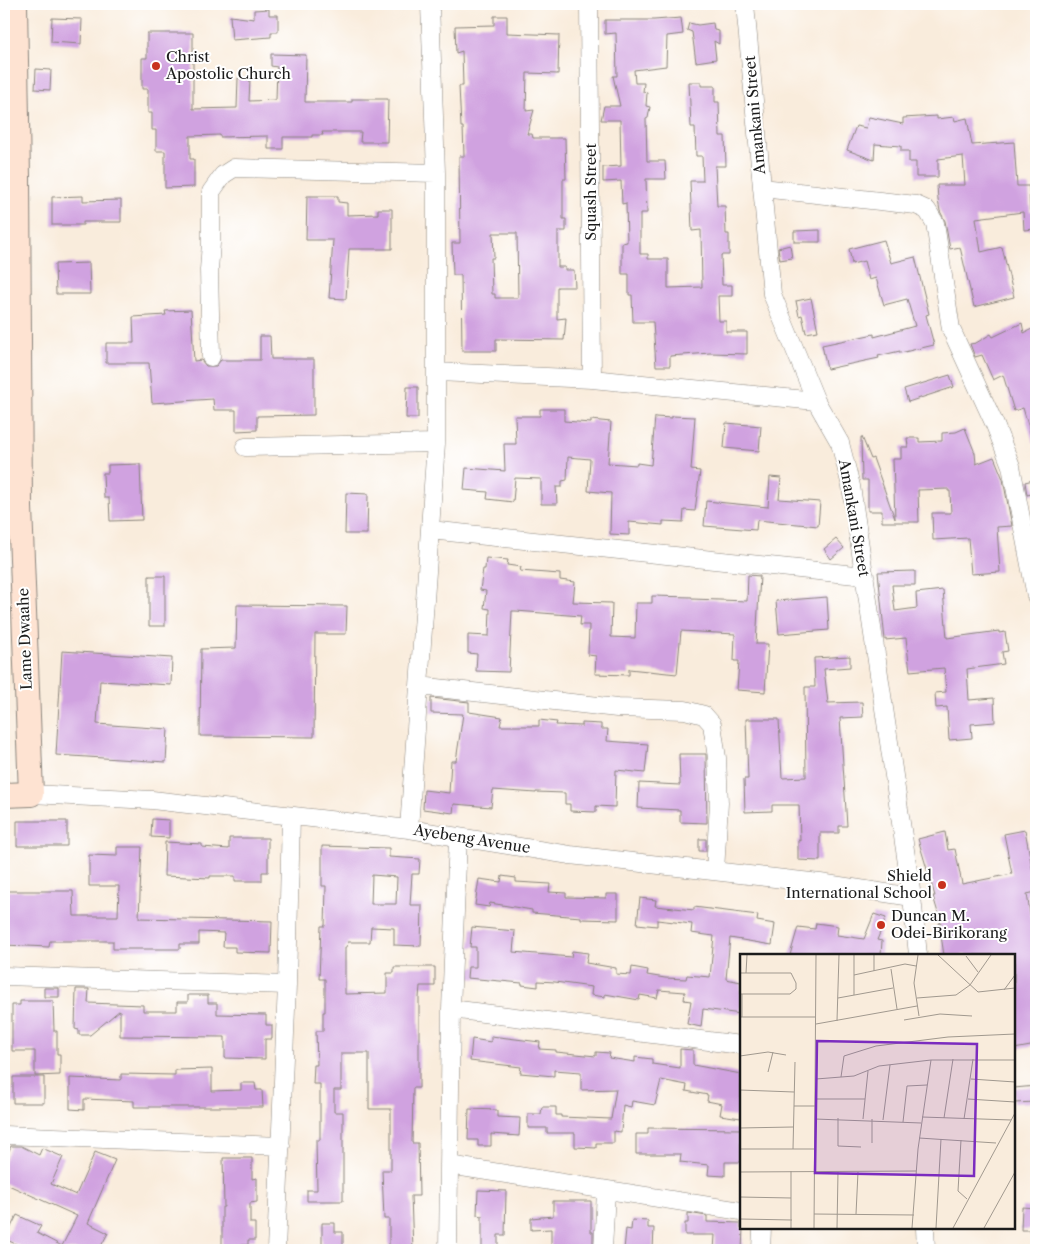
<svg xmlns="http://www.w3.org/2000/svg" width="1040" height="1254" font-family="'Libre Caslon Text',serif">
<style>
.building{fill:#d0a2e0;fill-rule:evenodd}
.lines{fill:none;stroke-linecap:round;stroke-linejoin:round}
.street-casing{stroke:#8a847c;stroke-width:19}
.secondary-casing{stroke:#8a847c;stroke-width:26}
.street{stroke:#fff;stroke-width:18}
.secondary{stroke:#fee3d2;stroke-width:24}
.poi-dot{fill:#c8321e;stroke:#fff;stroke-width:2}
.labels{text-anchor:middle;stroke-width:4;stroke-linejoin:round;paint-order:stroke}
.poi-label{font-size:15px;fill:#1c1c1c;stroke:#fff;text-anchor:start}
.street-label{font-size:15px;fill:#1c1c1c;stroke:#fff}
.inset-road{fill:none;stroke:#a1998f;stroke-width:1}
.view{fill:#7b2cbf;fill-opacity:0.15;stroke:#7b2cbf;stroke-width:2.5}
.inset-edge{fill:none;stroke:#1c1c1c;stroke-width:2.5}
</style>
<rect width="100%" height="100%" fill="#fff"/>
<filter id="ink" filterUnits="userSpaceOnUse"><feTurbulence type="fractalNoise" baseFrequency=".02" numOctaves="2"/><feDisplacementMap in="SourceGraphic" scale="10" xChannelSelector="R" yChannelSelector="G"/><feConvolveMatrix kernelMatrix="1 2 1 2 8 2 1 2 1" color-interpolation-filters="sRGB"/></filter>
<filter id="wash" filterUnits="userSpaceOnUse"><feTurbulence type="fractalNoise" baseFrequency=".0096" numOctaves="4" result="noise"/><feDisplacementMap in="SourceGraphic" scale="20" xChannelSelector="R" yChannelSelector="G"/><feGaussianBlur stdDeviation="1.12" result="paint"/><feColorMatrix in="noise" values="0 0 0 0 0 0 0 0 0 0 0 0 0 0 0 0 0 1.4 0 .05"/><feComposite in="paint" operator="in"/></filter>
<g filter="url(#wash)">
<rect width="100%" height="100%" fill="#f9ecdc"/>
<g id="blocks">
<!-- building -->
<path class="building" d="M269,9V15H278V32H271V37L232,40L230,16L254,19V10Z
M494,16H507V33L559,35L558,74L527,73L526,111L534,110L527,134H532L533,138H565L566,179H563V219H566V231H558V267H565V270H574L575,287H557V319L566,318L564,340L496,339V351H462L461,275H453L452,243H460L459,156H464L463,127H461L459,86H463L462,51L456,53L455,26L494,25ZM493,233H517L518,298H495V294H492L491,258H494Z
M52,18L82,19L81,44L51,42Z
M681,18L683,34L667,36L666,66L634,70L635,83H644L643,92L647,93L646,106L650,107L648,118L646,119L647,161H665L666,179H646L647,213H640V254H648V259H668V288L702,287L701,230L692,231L690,181H703L702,156H696L695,127H691L689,82H701V86H715V102H719L720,136H725L726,166H715L717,206H725L726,234H729V255H721L722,285H732V296H718L719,321H726V332H747V354L710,353L670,356V366H656L653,322H633L632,295H629V274H622V243L627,242L626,203L622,204L621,181L603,182V167L621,166L620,120H601L604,106H620L613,76H617L616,33L605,34V20H654Z
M689,23L698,25L713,23L714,30L719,31V44L714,41L716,59L696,62L692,32L687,30Z
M147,33H193V109L237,108L238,78L250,79L249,101L276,100L277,67L271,66V54L306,55L305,102H352V99H388L387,142H360L361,132H322L323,135H312V137H283V149H268V136L220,137V135L190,136V159H194V187L165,188V151H156V130H152V113H148V89H142V58H147Z
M36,69L51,70L50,90L35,89Z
M937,116V119L954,117L955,121L967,118L972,145L1014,142L1017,186H1029L1030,211H1036V229L1024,230L1023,212L976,218L981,252L1002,247L1014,297L974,307L960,247L950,249L945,221L940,211L938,200L937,185H965L963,156L938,159V177H916V162H909V151H901V146L875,144L874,160L847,150L856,126L866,128L869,117L903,124V118Z
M83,196V201L121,200V222H83V225H52V197Z
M307,196H338V202L347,203V215L378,214V209H392V249H349L346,299L329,298L333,240H306Z
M820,230V242H794V231Z
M884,240L891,263L915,257L929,314L926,315L934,345L900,353V351L878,356L879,358L827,369L822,345L874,334V337L915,326L907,299L884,305L876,278L869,280L864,261L852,264L849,249Z
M790,245L792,258L780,260L778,248Z
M89,263L90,294H56L55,264Z
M811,298L818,331L806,333L802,315L799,316L796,301Z
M191,310L194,361L201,360L206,366H216L221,360H260V336H270L271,359H314V415L257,416V430L236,431V410H214L213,399L152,403L149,363H106V343H134L133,317L166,315L165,311Z
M1022,323L1024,333L1036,327V441L1033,442L1023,408L1014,411L1003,375L993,380L982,355L975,357L970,344L976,343L991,334L993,337Z
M950,375L954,387L908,402L904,389Z
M407,387H418V418H406Z
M540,409H564V421L591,423V420L611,422L608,463L637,465V463L651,465L655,417L672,418V416L695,417L691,470L700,471L695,511L684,510L683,522L663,521V525L629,522V535L610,534L611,493L588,491L590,459L568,457L567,480L562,481V487H556L557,504H541V479L515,478L513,502L487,499L488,492L464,490L466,468L505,471L504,444H516L515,416H540Z
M726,423L761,426L759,451L724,448Z
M965,428L975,453L976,464L994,457L1003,479L1012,526L997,527L1000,572L971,574L968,538L933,540L932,513H951L950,491H948V489L918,490L919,522H882V511H868V480H862L861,437H862L871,459L873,458L895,519L893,459H901V447H908L907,438H919V442L942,441V433L956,432Z
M140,464L142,520L110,521L109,498H104L103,473H108V465Z
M770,477L781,478L779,499L820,502L818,526L757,520L756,530L704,526L706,501L768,507Z
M1033,480L1036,493L1027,495L1025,482Z
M346,493L368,494L367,534H345Z
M836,539L844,548L831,559L824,549Z
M486,558L508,560L507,565L521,567L520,571L560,574V580L575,582L573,602L612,603L611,637L635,638L636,603H652V596L692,597V599L747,601L748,575L760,576L756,644H768L765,692L737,690L739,661H734L735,634L681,631L677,674L629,669V675L595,674L596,656L588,655L589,625H580L581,616L516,611H512L509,672L476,671L477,654L468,653V635L489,636L490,609L484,608L486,591L480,590L483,569H485Z
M915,571V585H892L895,611L917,608L916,593L943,590L947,638L999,631V633L1005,632L1008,651L1002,652L1004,664L967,669L969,700L994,698L995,722L971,724L972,738L949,740L947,707L936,708L935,693L946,692L944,668L910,671L906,638L885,640L878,572Z
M149,576H165V626H149Z
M827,597L829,630L779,634L776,601Z
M237,605L347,606L346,634H315L314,737L200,736L201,649L236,648Z
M62,651L172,658L171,685L100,681L97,724L168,729L166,762L56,755Z
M850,656V667L824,669L828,703L862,702L863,717L840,718L847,826H839V833H820V861L798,860V840L800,841L799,805H772V811L745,812L744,779H748L746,719H779L782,778L806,777L805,687H815L814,658Z
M431,698L469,702V712L502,717L500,726H539V720L557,722L556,725L582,726V723L601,724V729H608L607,741L648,744L645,773L616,770L615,807L596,806V812L570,811V804H565V793L536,792V793L493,790L491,807L454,804L453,813L423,809L424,790L449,793L451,761H456L463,714L431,713Z
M679,754H706L707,823L680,822V810L638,808L639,783L680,785Z
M152,819L169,820V838L151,837Z
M17,821H67V846H17Z
M1025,830L1036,889V892L1027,894L1036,951V1045L1014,1049V955H944L939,923H941L933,896H935L918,839L945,832L948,850L955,849L962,884L1012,874L1004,834Z
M229,838H268V872H262V881H235V876H210V878L164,876L165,842L202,844V847L229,849Z
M699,839H706V851H699Z
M322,846L389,848V857L420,859L419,874H412L410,905H422L421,946L394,945V928L371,927L370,942H348L347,947H345V994L387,993V973H394V967H435V986H420L419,998V1088H413L412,1143H418L419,1196H411L413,1250H389V1219H384L382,1170H391V1109H369V1053H341V1090H334V1112H343V1201H307V1190H317L316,1140H320V1084H313L314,1065H317L316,1031H323V1012H325V979H319L321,926H325L326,886H322ZM372,875L397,877L396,904H371Z
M117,847H142L139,918L272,921L271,953L235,952V947H223L224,933L199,932V944H180V949H113V941H50L49,947L4,945V891H73L74,916H118L119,886H89V855L117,856Z
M502,876L516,878V882L550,884L549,892L566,893V897L606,898V894H618V920L581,919V917L532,913V910L490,903L489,907L475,905L479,879L501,882Z
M640,898L656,900L655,906L694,910V907L758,915L757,921L775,924L772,945L730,938L726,979L741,982V1014L703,1009L701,1027L687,1024L691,1001L684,1000L685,992L659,990L657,998L640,995L639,1000L605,994V997L591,995L592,987L555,982L538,981V987L522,985V983L467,978L468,967H476V947H470L472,927L515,931L513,952L571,957L572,951L588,953L586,963L616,968V974L631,975L632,967L648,970L647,975L665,978L686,979L687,975L710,977L714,936L691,933L692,924L657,920V926L637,924Z
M874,914L886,918L877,940L882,941L881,955H790L798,927L815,929L816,923L838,926L837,935L864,939Z
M44,988H59V997H44Z
M76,989H89L88,1003L143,1005V1011H177V1002H188V995H208V1003H217V1014L266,1015V1025H272V1039H265V1059L225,1058V1037L120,1036V1010L90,1035H79V1030L75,1029Z
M20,1001H53L54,1031H57V1054H60V1075L35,1076V1051H12V1005H20Z
M491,1036L540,1042L539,1049L556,1050V1052L596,1056V1052L610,1053L609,1058L635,1062V1057L652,1059V1064L680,1068V1049L693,1050V1065L741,1074V1118L720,1115L722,1104L707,1101L708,1095L686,1091L687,1085L661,1080L655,1105L632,1101L631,1107L623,1105L621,1132L614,1131V1143H596V1148L575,1147V1133H547V1128H528V1114H541L542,1107H556V1115H561V1117L611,1119L616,1089L581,1090V1072L554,1070V1076L520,1073L521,1067L470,1061L472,1039L491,1042Z
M212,1069V1091L241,1090V1083H255L256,1090H262L263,1107H134V1101L84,1099V1110L70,1109V1078L121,1080V1074L175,1075V1070Z
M13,1077H44V1103H13Z
M1036,1086V1102L1014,1103V1088Z
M469,1109L497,1110V1117L520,1118L519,1136L491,1134V1146H478V1140H468Z
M648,1128L741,1129V1162H725V1176L708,1175L709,1165L680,1162L681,1154H636V1134H648Z
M11,1146H21L39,1155L42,1148L63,1157L51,1184L76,1195L95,1152L115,1160L88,1223L108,1233L99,1250H28L5,1239L17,1215L41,1226L37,1233L62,1246L77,1216L4,1183V1161Z
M223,1158H252V1179L257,1178V1202L250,1203V1223H255V1240H248V1245H239V1250H222V1207H224Z
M478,1190L506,1191L505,1235H498V1250H482V1216L477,1215Z
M553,1201H591V1232H593V1245H590V1250H551V1229L531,1230V1218L553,1216Z
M1022,1207L1036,1208V1230H1021Z
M688,1213L707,1216V1222L741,1223V1228H743L742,1250H714L715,1235H685V1223H688Z
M632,1220L648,1221V1228H654L653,1250H624L626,1229L631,1230Z
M322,1223H335V1232H343V1250H322Z"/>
</g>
</g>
<g filter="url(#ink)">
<use href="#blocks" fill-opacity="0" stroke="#8a847c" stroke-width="1"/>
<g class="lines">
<!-- street casing -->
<g class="street-casing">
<path id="street" d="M589,4L592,379
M745,4L772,294L816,401L840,443L851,486L912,897L918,955
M762,188L916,205L927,210L935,223L951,329L995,425L1011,466L1036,596
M211,357L209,270L211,243V192L223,175L234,168L436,173
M437,372L592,379L816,401
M245,447L436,443
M430,530L865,576
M419,686L617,708L685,710L704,715L712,724L717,758L719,803L715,871
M31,794L152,800L409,829L570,855L820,883L912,897
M409,829L436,443V173L430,4
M4,976L287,985
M451,1009L741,1045
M4,1135L281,1146
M449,1165L741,1211
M925,1228L926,1250
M276,1250L287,985L291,816
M448,1250L451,1009L458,838
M603,1250L606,1191
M761,1250L762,1228"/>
</g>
<!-- secondary casing -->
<g class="secondary-casing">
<path id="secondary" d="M4,795L31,794L20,507L18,177L15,4"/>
</g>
<!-- street -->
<use href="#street" class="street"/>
<!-- secondary -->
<use href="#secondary" class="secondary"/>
</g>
</g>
<!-- markers -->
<g class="poi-dot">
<circle cx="156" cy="66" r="5"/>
<circle cx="942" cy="885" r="5"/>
<circle cx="881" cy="925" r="5"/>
</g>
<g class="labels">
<!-- poi labels -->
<g class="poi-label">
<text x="166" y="62">Christ<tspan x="166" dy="17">Apostolic Church</tspan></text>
<text x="932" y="881" text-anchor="end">Shield<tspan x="932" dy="17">International School</tspan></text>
<text x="891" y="921">Duncan M.<tspan x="891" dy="17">Odei-Birikorang</tspan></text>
</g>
<!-- street labels -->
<g class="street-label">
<text transform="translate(755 115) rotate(-95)" y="5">Amankani Street</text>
<text transform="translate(591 192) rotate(-90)" y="5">Squash Street</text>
<text transform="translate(854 518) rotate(80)" y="5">Amankani Street</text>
<text transform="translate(25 639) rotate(-92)" y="5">Lame Dwaahe</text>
<text transform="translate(472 839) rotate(9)" y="5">Ayebeng Avenue</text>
</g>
</g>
<!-- overview -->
<g transform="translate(740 954)">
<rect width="275" height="275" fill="#f9ecdc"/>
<path class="inset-road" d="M114,1V41M178,1L174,29L179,62M198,1L238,38L275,34M226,2L238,18M151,15L157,55M134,17V1M0,19H51L56,29V35L50,40H0M6,19L7,1M114,21L165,10L176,12M264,36L275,21M98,44L153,34M177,44L216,41L230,31L251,1M0,63H76M2,63V40M164,66L200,60L232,62M97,67L99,1M76,70L177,52M0,102L28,98L46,101M28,118L33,98M101,123L104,102L136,92L208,83L275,80M76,125L114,122L139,112L191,106H275M231,125L275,128M0,136L54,138M75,145H125M228,145L275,148M54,152H75M182,163L271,166M98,164V192L121,193M204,164L213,105M75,165L181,169M123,165L128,117M132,165V189M224,165L233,105M143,166L150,111M163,168L167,132L187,131M0,174L53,173M179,184L256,189M221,186L218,237L227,245M0,195H74M53,195L55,108M51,217V274M0,218L176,217M0,243L51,244M74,260L174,261M116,260L118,218M0,265L52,266M74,274L76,1M97,274L98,218M172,274L178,195L191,106M196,274L201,185M213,274L275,159M244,274L275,218"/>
<path class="view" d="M77,87L237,90L234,222L75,219Z"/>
<rect width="275" height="275" class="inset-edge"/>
</g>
<!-- margin -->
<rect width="1040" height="1254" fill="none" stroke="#fff" stroke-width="20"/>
</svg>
